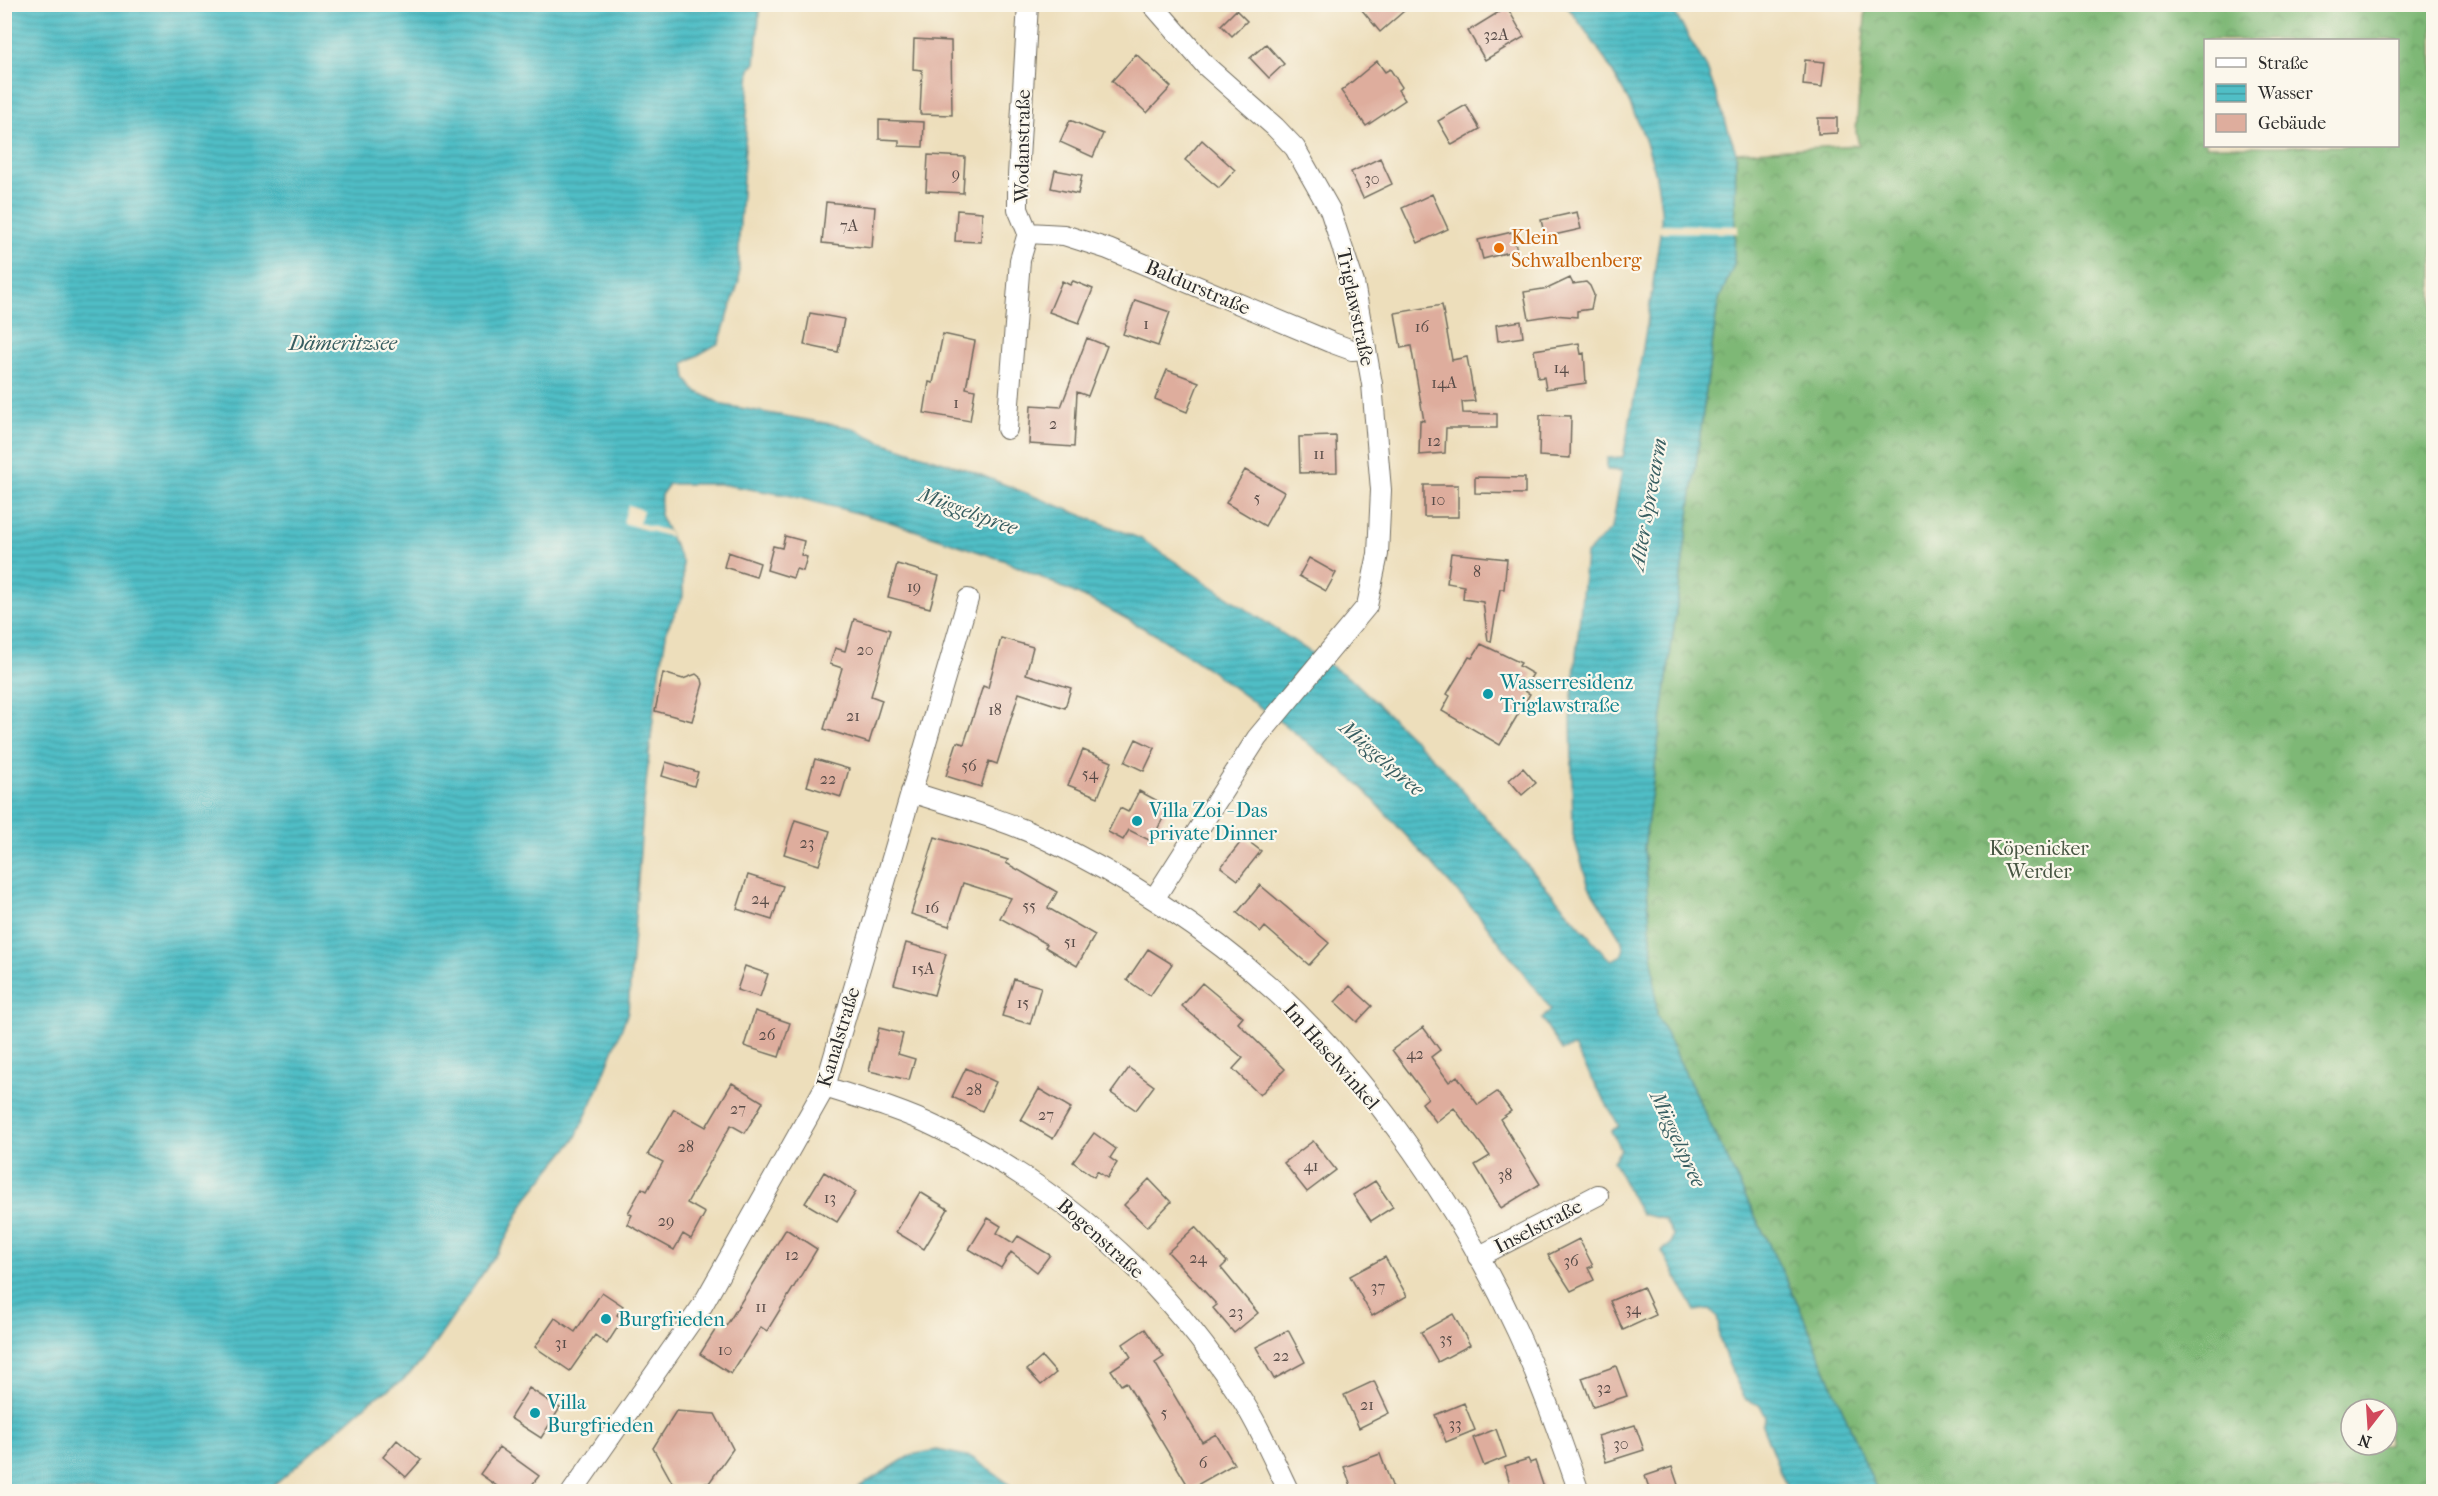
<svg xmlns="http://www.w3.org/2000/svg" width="2438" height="1496" font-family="'IM FELL French Canon',serif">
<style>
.forest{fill:url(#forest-crowns);stroke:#547250;stroke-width:1.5;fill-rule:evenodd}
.water{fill:url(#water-rules);stroke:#3e7478;stroke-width:1.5}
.pier{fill:#eddebb}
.building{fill:#dead9d}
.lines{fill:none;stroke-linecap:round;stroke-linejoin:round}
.street-casing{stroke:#6f6a5d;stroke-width:22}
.street{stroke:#fff;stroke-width:20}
.food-dot{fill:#e8710a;stroke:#fbf7ec;stroke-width:2}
.culture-dot{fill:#0f9aa8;stroke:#fbf7ec;stroke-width:2}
.labels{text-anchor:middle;stroke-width:4.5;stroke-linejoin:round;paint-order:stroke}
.number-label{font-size:16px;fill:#584c48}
.street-label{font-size:20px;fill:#2b2b2b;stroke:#fbf7ec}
.food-label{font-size:20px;fill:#c56008;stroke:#fbf7ec;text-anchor:start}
.culture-label{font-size:20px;fill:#0d838f;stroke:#fbf7ec;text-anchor:start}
.park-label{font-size:20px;fill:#485643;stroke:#fbf7ec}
.water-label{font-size:21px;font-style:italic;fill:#385e61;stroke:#fbf7ec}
</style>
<defs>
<pattern id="forest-crowns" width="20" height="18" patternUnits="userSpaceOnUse" patternTransform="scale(1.5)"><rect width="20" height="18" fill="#7eb876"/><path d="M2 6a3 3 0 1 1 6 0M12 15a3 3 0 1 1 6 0" fill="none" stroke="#679661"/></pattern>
<pattern id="water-rules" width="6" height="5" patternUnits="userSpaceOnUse" patternTransform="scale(1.5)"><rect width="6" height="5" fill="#50bec6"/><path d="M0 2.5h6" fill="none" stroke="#439ba1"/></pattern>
</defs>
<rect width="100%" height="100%" fill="#fbf7ec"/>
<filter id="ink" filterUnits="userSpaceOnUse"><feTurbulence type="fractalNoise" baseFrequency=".0167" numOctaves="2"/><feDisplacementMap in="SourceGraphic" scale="12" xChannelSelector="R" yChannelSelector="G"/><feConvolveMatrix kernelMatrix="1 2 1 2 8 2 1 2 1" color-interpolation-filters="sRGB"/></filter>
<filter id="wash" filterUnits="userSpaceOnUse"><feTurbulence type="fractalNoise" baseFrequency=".008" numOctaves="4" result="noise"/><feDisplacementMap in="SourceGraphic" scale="24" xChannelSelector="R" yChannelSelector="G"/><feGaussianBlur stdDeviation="1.35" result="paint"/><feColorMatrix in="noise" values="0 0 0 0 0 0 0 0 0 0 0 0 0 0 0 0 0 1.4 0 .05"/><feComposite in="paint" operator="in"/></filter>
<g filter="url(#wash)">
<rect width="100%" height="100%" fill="#eddebb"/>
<!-- forest -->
<path class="forest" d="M1866,5H2433V1491H1877L1799,1306L1657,1015L1644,848L1718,302L1734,265L1736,152L1859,145L1856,132ZM2206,40H2398V146H2206ZM2351,1409H2387V1445H2351Z"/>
<!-- water -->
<path class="water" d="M5,5H760L755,64L750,69L739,238V281L719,343L684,363L686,378L694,390L723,405L853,428L879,441L971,471L1141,539L1355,682L1441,766L1606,956L1612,960L1621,956L1624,949L1621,939L1589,887L1573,835L1571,707L1586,554L1612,528L1622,471L1607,470V458L1623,457C1635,394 1647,332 1655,268C1657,249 1663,227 1661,209C1654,133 1612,63 1566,5H1670L1707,68L1736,152L1734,265L1718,302L1644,848L1657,1015L1799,1306L1877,1491H1788L1762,1425L1766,1417L1760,1405L1746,1400C1738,1386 1721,1350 1719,1334C1718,1322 1720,1318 1710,1309L1695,1311L1662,1251L1671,1244L1673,1235L1664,1219L1641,1214L1613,1161L1621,1150L1611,1131L1619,1126L1574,1047L1562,1050L1542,1019L1551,1009L1481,918L1360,785L1290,729L1207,668L1158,636L1103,606L1003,560L884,520L792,496L719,484H669L661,495L660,515L683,563V597L667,629L654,710L643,812L628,1012L599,1087L575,1139L527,1198L503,1244L425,1358L402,1381L369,1402L268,1491L5,1492Z
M937,1450L971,1457L1009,1484L1013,1491H852L911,1455Z"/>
<!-- pier -->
<path class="pier" d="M1657,224L1738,226V233L1656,232Z
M628,505L643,510L639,523L668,531L671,537L623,523Z"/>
<g id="blocks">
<!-- building -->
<path class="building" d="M1357,4H1412L1380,32Z
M1507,7L1524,37L1485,60L1468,31Z
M1236,10L1247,21L1232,36L1221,25Z
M914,39L951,41L952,115L920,114L922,70L913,69Z
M1266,44L1284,64L1269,78L1250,58Z
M1136,54L1171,87L1147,113L1112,81Z
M1805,60L1825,62L1822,87L1803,85Z
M1377,61L1385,72L1390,69L1402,87L1398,90L1405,100L1366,126L1341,91Z
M1466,105L1480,129L1452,145L1438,121Z
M1818,118H1837V133L1818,134Z
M879,120L924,122L923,147L899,146V140L879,139Z
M1070,120L1103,134L1093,157L1060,142Z
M1202,140L1235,170L1219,188L1185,160Z
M928,155L965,157L963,193L926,191Z
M1380,158L1392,184L1363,198L1351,172Z
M1055,170L1082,175L1078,194L1051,188Z
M1432,194L1448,229L1418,243L1402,208Z
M826,202L875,207L872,248L822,243Z
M957,210L982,212L981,242L955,241Z
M1577,212L1581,229L1545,237L1541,220Z
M1512,232L1517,250L1483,259L1478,240Z
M1570,278L1573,284L1586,282L1590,286L1594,295L1591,309L1577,311V317L1554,315L1529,319L1524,292L1549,288Z
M1062,281L1070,285L1073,281L1093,289L1079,323L1049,312Z
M1135,300L1170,312L1158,346L1123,334Z
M1442,305L1452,360L1467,357L1475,401L1462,402L1463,413L1497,414V428H1446L1445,453L1419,455L1420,420L1424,421L1411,346L1401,348L1395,313Z
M810,313L844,319L838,352L804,345Z
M1521,321L1523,337L1498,341L1496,325Z
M943,334L975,341L966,388L975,390L970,421L924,413L929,382L933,383Z
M1087,338L1107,346L1088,396L1077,392L1074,447L1029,444L1031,405L1061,407Z
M1579,343L1581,354L1584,353L1586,383L1546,389L1544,377L1538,378L1534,350Z
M1167,370L1199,382L1187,412L1155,399Z
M1540,415L1571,416L1570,458L1539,456Z
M1336,436L1337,472L1300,473L1299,437Z
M1245,470L1284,492L1265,526L1226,503Z
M1475,477L1525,478V494L1475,493Z
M1424,485H1458V517H1424Z
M785,536L804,541L801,555L807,557L803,571L796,569L793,578L767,570L773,546L782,548Z
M728,552L760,563L756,577L724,567Z
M1451,553L1507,559L1504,589H1500L1491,642L1488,641L1483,602L1463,599L1464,586L1447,583Z
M1309,558L1336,573L1326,591L1299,576Z
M897,564L939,576L930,608L888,597Z
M854,619L890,630L871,696L882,700L869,743L824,729L842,668L830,664L835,648L845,651Z
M1001,638L1033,647L1026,674L1071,688L1065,708L1019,693L997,764L989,761L981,787L946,776L957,742L964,744L983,686L988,688Z
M1481,644L1521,663L1519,666L1533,674L1523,690L1530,694L1500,745L1442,711L1450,696L1447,694L1469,657L1472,658Z
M663,673L683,679L696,674L702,679L703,684L692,721L655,711Z
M1136,739L1155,748L1144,771L1125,762Z
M1083,750L1112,762L1098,797L1068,785Z
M815,759L849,769L841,797L807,786Z
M666,762L698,772L694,786L662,776Z
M1523,768L1536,783L1522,795L1509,780Z
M1139,791L1169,807L1151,841L1129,830L1123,840L1108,832L1120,808L1128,812Z
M795,820L830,831L819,865L784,854Z
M935,837L1008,860L1006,863L1057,892L1048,908L1095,935L1077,966L1045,947L1047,944L1000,918L1011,898L963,883L949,926L911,914Z
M1244,838L1261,851L1238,880L1221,867Z
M748,875L783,886L772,920L737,909Z
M1260,885L1329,943L1309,965L1265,927L1261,932L1237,913Z
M906,943L946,954L934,995L894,984Z
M1148,949L1172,964L1150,996L1127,980Z
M745,966L768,974L760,997L737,990Z
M1014,979L1041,987L1030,1024L1002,1016Z
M1202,983L1243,1017L1238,1023L1285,1069L1260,1095L1233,1069L1243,1058L1182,1006Z
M1350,986L1372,1006L1357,1022L1335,1002Z
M755,1011L790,1023L779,1057L744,1046Z
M1423,1027L1440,1050L1431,1057L1449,1082L1457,1076L1478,1105L1497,1092L1511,1111L1500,1119L1540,1184L1501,1208L1475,1165L1490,1156L1454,1108L1436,1122L1422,1103L1428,1098L1392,1050Z
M879,1028L903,1034L898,1054L915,1059L909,1080L869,1071Z
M966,1068L996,1082L982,1111L952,1097Z
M1129,1068L1154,1086L1136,1110L1111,1093Z
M732,1083L763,1102L745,1133L731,1125L687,1203L705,1213L691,1239L683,1234L674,1250L627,1224L632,1215L628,1213L642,1188L647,1191L663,1162L648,1154L674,1109L706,1127Z
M1039,1089L1071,1108L1053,1139L1021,1120Z
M1094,1133L1116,1149L1110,1158L1117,1163L1107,1178L1097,1171L1094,1177L1073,1162Z
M1313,1141L1336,1170L1307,1192L1284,1163Z
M824,1172L856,1192L837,1222L805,1203Z
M1149,1179L1171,1202L1147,1227L1124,1205Z
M1375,1181L1393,1207L1371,1221L1353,1195Z
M920,1192L948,1209L924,1249L896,1232Z
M988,1218L1001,1226L997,1233L1013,1243L1018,1236L1050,1255L1037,1272L1011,1252L1001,1268L969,1249Z
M1195,1227L1227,1262L1221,1268L1258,1313L1234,1333L1213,1308L1217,1305L1168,1252Z
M786,1229L817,1249L767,1331L761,1327L731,1374L700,1354L719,1324L725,1328Z
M1579,1239L1593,1266L1588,1268L1594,1280L1571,1291L1548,1255Z
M1385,1257L1407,1296L1372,1316L1350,1276Z
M1643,1287L1656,1315L1623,1330L1610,1301Z
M602,1292L623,1306L617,1315L623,1319L607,1344L595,1335L570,1371L535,1347L555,1318L575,1332Z
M1453,1314L1470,1345L1438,1362L1421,1332Z
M1145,1329L1164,1357L1155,1363L1202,1442L1216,1434L1234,1464L1190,1489L1126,1382L1121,1385L1111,1370L1131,1357L1123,1344Z
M1288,1330L1305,1362L1274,1379L1256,1347Z
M1042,1357L1056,1373L1041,1385L1027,1370Z
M1616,1366L1627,1396L1593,1407L1582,1378Z
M1374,1381L1389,1413L1359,1428L1344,1395Z
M529,1388L560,1408L541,1438L510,1418Z
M1464,1403L1475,1430L1446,1442L1435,1415Z
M676,1411L715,1414L733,1449L709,1483L673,1484L653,1448Z
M1635,1425L1644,1450L1606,1462L1598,1436Z
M1496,1429L1506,1457L1484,1466L1473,1438Z
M397,1440L421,1460L406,1477L383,1457Z
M499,1447L539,1476L527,1491H504L480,1474Z
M1380,1454L1394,1491H1353L1344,1467Z
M1528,1459L1530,1463L1535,1461L1544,1488L1532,1491H1512L1505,1466Z
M1672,1467L1680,1491H1650L1645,1476Z"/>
</g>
</g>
<g filter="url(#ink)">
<use href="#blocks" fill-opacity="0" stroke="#6f6a5d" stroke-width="1.5"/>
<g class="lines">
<!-- street casing -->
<g class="street-casing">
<path id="street" d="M1152,4L1206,66L1275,127L1295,148L1330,210L1354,283L1372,384L1381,490L1378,554L1367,606L1257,738L1154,899
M1028,233L1064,235L1108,249L1330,342L1352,350L1366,349
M1007,429L1020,260L1028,233L1018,209V176L1028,4
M911,792C954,806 999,818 1041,837C1126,877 1207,930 1277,993C1372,1081 1463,1213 1517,1331C1541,1383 1560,1437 1579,1492
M825,1087C862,1099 901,1110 936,1127C1061,1187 1163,1278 1239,1395C1259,1425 1273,1459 1289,1492
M1478,1257L1598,1195
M572,1492L702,1306L825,1087L968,599"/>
</g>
<!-- street -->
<use href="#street" class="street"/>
</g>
</g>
<!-- markers -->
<circle class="food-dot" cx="1499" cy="248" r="6"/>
<g class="culture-dot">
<circle cx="1488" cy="694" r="6"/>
<circle cx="1137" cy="821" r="6"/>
<circle cx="606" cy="1319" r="6"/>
<circle cx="535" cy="1413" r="6"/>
</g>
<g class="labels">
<!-- number labels -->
<g class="number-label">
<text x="1496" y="40">32A</text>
<text x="956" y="179">9</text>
<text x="1372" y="184">30</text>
<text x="849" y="231">7A</text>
<text x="1146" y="329">1</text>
<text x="1422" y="332">16</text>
<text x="1561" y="373">14</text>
<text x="1444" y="388">14A</text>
<text x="956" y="408">1</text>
<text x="1053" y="429">2</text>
<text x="1434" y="446">12</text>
<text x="1319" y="459">11</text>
<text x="1257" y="503">5</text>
<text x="1438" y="505">10</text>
<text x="1477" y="577">8</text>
<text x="914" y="592">19</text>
<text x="865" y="655">20</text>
<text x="995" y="715">18</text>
<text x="853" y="721">21</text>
<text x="969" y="771">56</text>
<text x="1090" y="779">54</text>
<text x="828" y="784">22</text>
<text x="807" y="848">23</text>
<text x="760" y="904">24</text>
<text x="1029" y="911">55</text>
<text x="932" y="913">16</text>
<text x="1070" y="947">51</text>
<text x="923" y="974">15A</text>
<text x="1023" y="1008">15</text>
<text x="767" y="1040">26</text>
<text x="1415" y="1059">42</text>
<text x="974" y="1095">28</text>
<text x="738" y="1114">27</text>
<text x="1046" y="1120">27</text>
<text x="686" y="1152">28</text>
<text x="1311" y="1171">41</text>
<text x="1505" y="1180">38</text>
<text x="830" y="1203">13</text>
<text x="666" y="1226">29</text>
<text x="792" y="1260">12</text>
<text x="1198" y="1263">24</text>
<text x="1571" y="1266">36</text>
<text x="1378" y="1292">37</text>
<text x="761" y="1312">11</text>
<text x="1633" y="1314">34</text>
<text x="1236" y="1317">23</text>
<text x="1446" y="1344">35</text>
<text x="561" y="1348">31</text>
<text x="725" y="1355">10</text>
<text x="1281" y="1361">22</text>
<text x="1604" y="1393">32</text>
<text x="1367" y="1410">21</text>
<text x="1164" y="1418">5</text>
<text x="1455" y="1429">33</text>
<text x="1621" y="1449">30</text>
<text x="1203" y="1468">6</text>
</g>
<!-- street labels -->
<g class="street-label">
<text transform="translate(1022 146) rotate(-89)" y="7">Wodanstraße</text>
<text transform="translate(1198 287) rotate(23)" y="7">Baldurstraße</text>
<text transform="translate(1356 307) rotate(78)" y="7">Triglawstraße</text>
<text transform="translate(838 1037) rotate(-73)" y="7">Kanalstraße</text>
<text transform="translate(1332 1056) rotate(49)" y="7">Im Haselwinkel</text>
<text transform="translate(1538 1226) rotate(-27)" y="7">Inselstraße</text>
<text transform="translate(1101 1238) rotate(42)" y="7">Bogenstraße</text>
</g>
<!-- food labels -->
<g class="food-label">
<text x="1511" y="244">Klein<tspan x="1511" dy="23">Schwalbenberg</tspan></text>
</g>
<!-- culture labels -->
<g class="culture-label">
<text x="1500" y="689">Wasserresidenz<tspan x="1500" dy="23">Triglawstraße</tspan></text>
<text x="1149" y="817">Villa Zoi - Das<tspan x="1149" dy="23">private Dinner</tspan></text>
<text x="618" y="1326">Burgfrieden</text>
<text x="547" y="1409">Villa<tspan x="547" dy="23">Burgfrieden</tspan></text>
</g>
<!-- park labels -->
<g class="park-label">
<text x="2039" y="855">Köpenicker<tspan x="2039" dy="23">Werder</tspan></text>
</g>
<!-- water labels -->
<g class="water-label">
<text x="343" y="350">Dämeritzsee</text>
<text transform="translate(1648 504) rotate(-80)" y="7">Alter Spreearm</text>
<text transform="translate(968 511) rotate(20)" y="7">Müggelspree</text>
<text transform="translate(1382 758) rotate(41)" y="7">Müggelspree</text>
<text transform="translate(1678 1139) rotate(65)" y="7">Müggelspree</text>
</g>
</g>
<!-- margin -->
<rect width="2438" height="1496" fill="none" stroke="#fbf7ec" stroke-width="24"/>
<!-- legend -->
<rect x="2204" y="39" width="195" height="108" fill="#fbf7ec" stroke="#a8a59f" stroke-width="1.5"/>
<rect x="2216" y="58" width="30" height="9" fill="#ffffff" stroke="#a8a59f" stroke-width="1.5"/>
<text x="2258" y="69" font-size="18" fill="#2b2b2b">Straße</text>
<rect x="2216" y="84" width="30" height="18" fill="url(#water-rules)" stroke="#a8a59f" stroke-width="1.5"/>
<text x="2258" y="99" font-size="18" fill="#2b2b2b">Wasser</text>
<rect x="2216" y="114" width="30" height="18" fill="#dead9d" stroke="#a8a59f" stroke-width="1.5"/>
<text x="2258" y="129" font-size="18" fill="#2b2b2b">Gebäude</text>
<!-- north arrow -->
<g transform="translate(2369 1427) rotate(197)"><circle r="28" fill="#fbf7ec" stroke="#a8a59f" stroke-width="1.5"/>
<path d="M0-4.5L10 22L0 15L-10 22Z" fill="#d1495b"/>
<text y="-9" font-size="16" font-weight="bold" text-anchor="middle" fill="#2b2b2b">N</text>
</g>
</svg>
